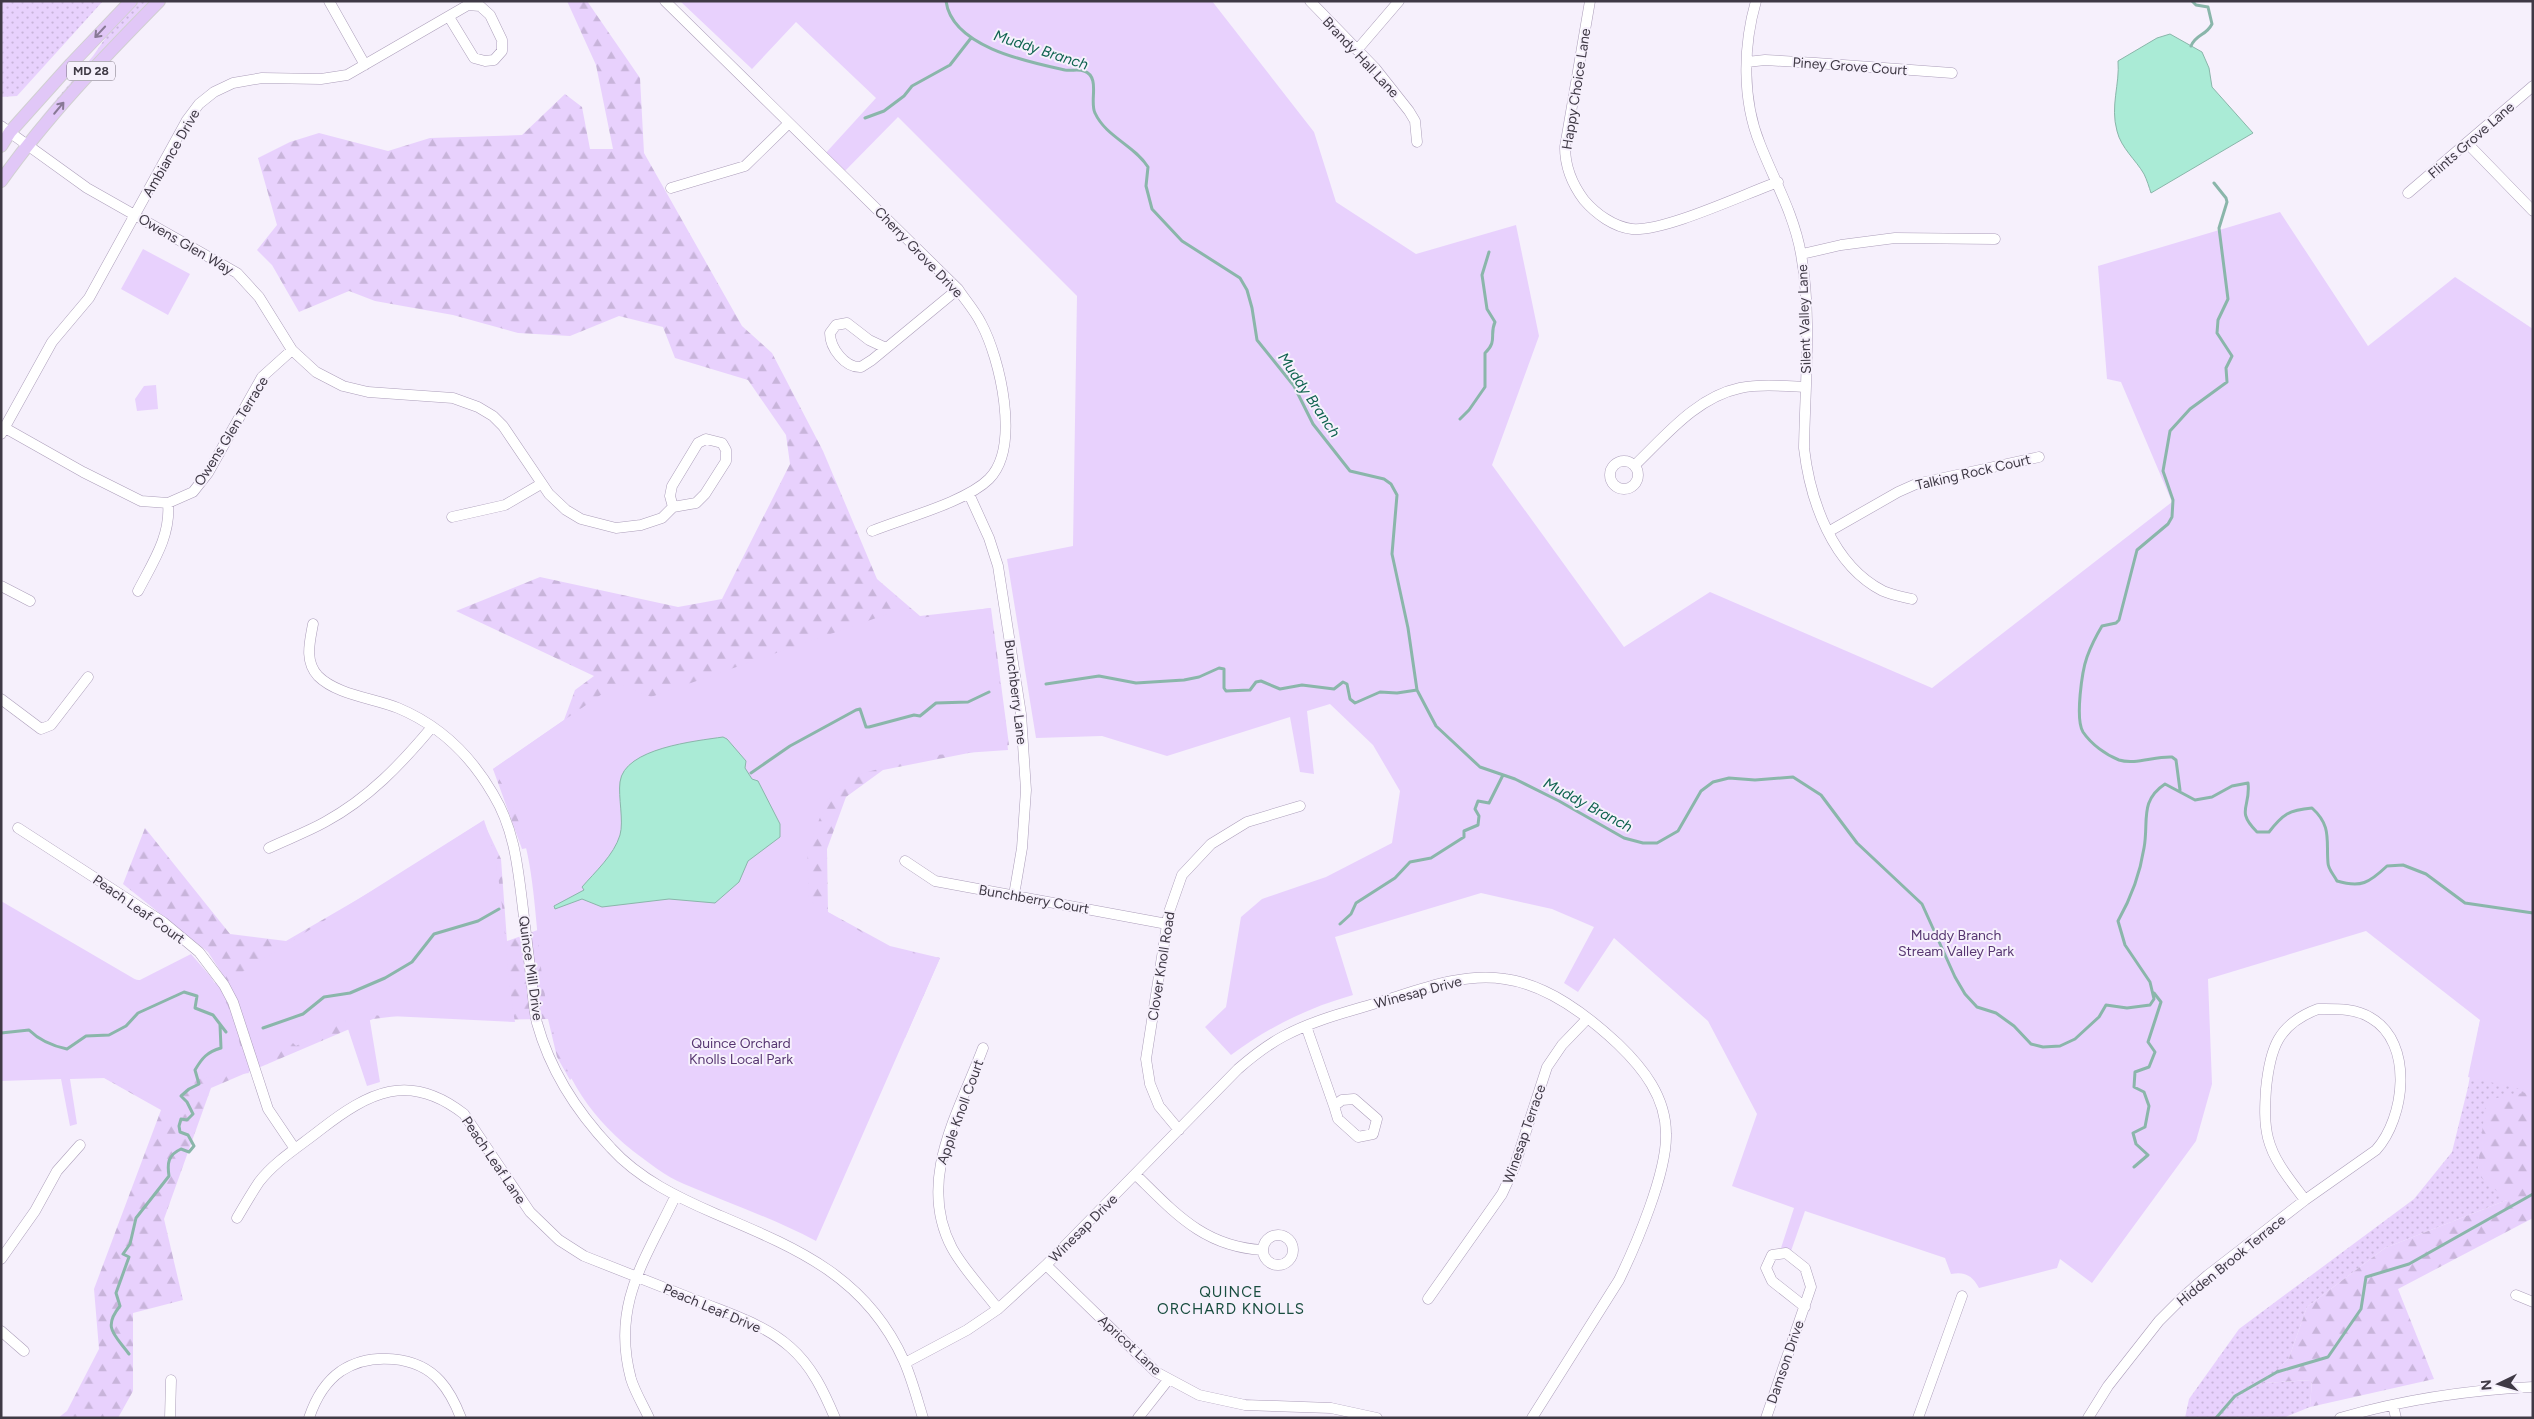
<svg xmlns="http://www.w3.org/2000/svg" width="2534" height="1419" font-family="Figtree,sans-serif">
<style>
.grass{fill:url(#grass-dots)}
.forest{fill:url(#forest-firs)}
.green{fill:#e8d1fd}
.water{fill:#aaebd6;stroke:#8ab6aa}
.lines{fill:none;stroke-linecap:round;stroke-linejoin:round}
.stream{stroke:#8ab6aa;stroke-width:3}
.minor-casing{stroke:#ac9eba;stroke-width:11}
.major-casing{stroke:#d1cfd2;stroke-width:14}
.minor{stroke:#fff;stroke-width:10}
.major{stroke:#e1c7f7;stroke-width:12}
.oneway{stroke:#887995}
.labels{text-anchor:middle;stroke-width:4;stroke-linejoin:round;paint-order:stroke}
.shield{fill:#f6f0fc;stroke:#76707c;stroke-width:1}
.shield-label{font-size:12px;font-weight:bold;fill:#3f3945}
.street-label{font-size:14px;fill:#3f3945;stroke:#f6f0fc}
.park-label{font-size:14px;fill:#573671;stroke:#f6f0fc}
.water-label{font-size:15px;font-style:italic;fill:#0f634f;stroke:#f6f0fc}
.neighbourhood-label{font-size:15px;letter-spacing:1px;fill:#194d3f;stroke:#f6f0fc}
</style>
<defs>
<pattern id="grass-dots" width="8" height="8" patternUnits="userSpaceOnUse" patternTransform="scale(1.25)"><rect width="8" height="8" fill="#e8d1fd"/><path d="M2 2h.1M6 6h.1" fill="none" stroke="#c8b4da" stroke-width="1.8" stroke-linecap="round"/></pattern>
<pattern id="forest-firs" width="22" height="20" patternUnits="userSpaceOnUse" patternTransform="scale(1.25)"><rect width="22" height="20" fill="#e8d1fd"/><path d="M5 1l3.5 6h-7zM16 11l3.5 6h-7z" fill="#c8b4da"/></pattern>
</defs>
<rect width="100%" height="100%" fill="#f6f0fc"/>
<!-- grass -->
<path class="grass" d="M1,1H103L17,96L1,97Z
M139,1H151L39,120L93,56L113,27Z
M2482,1010L2533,1091L2507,1200L2385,1248L2307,1307L2289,1358L2264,1383L2312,1380L2310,1407L2283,1418H2185L2189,1399L2239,1329L2414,1199L2452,1152L2468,1087Z"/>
<!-- forest -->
<path class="forest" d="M567,1H587L640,78L644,153L742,326L772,353L823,451L877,579L920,616L991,608L1009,745L883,770L846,797L827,849L828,912L890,946L940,958L905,1038L602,1052L570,1080L557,1057L548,1019L483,1020L431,1012L373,1019L211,1088L164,1219L183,1300L133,1313V1391L118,1418H58L67,1411L99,1349L94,1289L161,1110L104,1078L1,912L116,977L154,982L228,983L208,952L123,884L145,828L230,934L286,941L379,887L483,821L501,859L507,941L579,915L594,836L522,849L493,769L564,720L575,690L594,676L456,611L540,577L678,607L722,599L790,464L786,435L748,380L675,358L663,327L619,316L570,336L518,333L453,315L375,301L349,291L299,312L272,265L257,250L277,225L258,158L290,142L319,133L388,151L430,138L522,135L565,94L582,107L590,149H613L596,65Z
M2533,1091V1218L2398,1289L2434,1379L2310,1407L2312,1380L2263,1383L2289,1358L2307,1307L2385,1248L2507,1200L2477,1174L2486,1100Z"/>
<!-- green -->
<path class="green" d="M680,1H1212L1314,132L1336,202L1416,254L1516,225L1539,336L1492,465L1624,647L1710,592L1932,688L2172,502L2121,382L2107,379L2098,266L2280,212L2368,346L2455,277L2533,329V1092L2468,1077L2480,1020L2366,931L2208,979L2212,1084L2196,1141L2092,1283L2060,1259L2057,1268L1979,1288C1973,1276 1965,1271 1951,1274L1945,1258L1805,1211L1791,1251L1781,1248L1794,1208L1732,1186L1757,1114L1708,1021L1614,938L1578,992L1564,983L1594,927L1552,909L1481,893L1335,937L1353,995C1307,1008 1269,1027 1231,1055L1205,1027L1226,1007L1241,917L1262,899L1326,877L1392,843L1400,791L1373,745L1330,704L1307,711L1314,774L1300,772L1290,717L1167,756L1102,736L1036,738L1007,559L1073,546L1077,296L898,117L842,174L823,156L876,98L796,22L752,69Z
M143,249L190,274L168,315L121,289Z
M156,385L158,409L137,411L135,399L144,386Z
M990,608L1008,750L935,755L863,773L828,799L807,848L809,901L890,949L940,958L816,1241C773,1218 728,1203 684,1184C665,1176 649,1163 633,1151C560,1092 546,1027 538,938C532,875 529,824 493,769L618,683L651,697L896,611L920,618Z
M484,820C507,885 503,955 515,1022L369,1015L380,1082L367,1086L345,1020L296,1046L293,1043L259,1065L243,1012L228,981Z
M1,901L138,981L191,954L211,977L228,1006L249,1073L189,1080L176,1117L105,1078L70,1079L77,1124L70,1126L61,1079L1,1081Z"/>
<!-- water -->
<path class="water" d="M2170,34L2202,52L2209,68L2212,87L2253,133L2151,193C2149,187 2147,180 2144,174C2136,160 2121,148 2117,131C2110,106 2120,84 2118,61L2157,38Z
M723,737L727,739L746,761L745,768L752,779L758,781L780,824V837L748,861L739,882L715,903L669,899L602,907L582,899L555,909L554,906L584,890L582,887C595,872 614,855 620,835C624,821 618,797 620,782C624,748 696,741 723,737Z"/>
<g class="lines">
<!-- stream -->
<path class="stream" d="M946,1C952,47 1028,62 1065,70C1071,71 1079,69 1084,71C1101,77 1089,101 1095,113C1106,137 1134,145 1148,167L1146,186L1152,209L1182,241L1240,278L1247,290L1252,308L1257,340L1294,386L1313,424L1350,471L1384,479L1391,484L1397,495L1392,554L1408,628L1417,690L1436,726L1480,767L1515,779L1559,801L1624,838L1643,843H1657L1678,831L1701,791L1713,782L1729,778L1755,780L1793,777L1821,795L1857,843L1922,904L1955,977L1965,994L1977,1007L1996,1013L2014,1026L2031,1044L2043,1047L2060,1046L2075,1039L2099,1017L2106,1005L2127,1008L2150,1005L2154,999L2150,982L2125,945L2118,921C2131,898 2140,874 2144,848C2149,822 2139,801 2165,784L2195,800L2212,797L2232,786L2248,783C2251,808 2235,810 2257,832H2269C2283,814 2289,810 2312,808C2332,826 2326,840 2328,863C2328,869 2334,875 2337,881C2361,888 2369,883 2387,866L2403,865L2426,874L2465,903L2533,913
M2191,46C2196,34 2206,36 2212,24L2208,7L2196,5L2192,1
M865,118L884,111L904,96L912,86L950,65L971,38
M1460,419L1469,410L1485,387V353C1498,341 1489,335 1495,322L1487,309L1482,275L1489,252
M1046,684L1099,676L1136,683L1184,680L1199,677L1219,668L1224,669V688L1226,691L1250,690L1256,682L1261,681L1280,689L1302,685L1334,689L1343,682L1347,684L1350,699L1355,703L1380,692L1397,693L1417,690
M751,773L790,746L856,710L860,709L866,727H869L914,715L920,716L936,703L968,702L989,692
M2180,790L2176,760L2172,757C2155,756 2135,765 2119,760C2106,755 2091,744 2083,732C2075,719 2082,671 2087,657C2091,646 2096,636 2102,626L2116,623L2119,620L2137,550L2168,524L2172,517L2173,500L2163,471L2170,431L2190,409L2227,382L2226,368L2232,356L2217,333L2218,320L2228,299L2219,228L2227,202L2226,198L2214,183
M1340,924L1351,914L1356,903L1395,878L1410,862L1431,858L1464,837V831L1478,825L1479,816L1475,809L1478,801L1489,803L1503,775
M263,1028L303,1014L324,997L350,993L385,978L412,962L434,934L478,921L499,909
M1,1033L29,1030C39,1040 53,1046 67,1049L86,1036L109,1035L126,1026L138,1013L184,992L197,996L195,1008L213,1015L226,1032
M2134,1167L2148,1155L2136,1144L2133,1133L2145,1127L2149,1106L2144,1092L2134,1087L2135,1072L2149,1067L2155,1052L2148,1042L2161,1002L2154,993
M129,1354C115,1335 102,1328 120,1306L116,1293L129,1257L123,1254L130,1244L136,1218L169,1176C167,1163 168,1155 181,1149L189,1152L194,1146L188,1135L180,1132L179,1126L181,1119L187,1120L193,1114L187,1102L181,1096L189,1089L199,1084L195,1070C202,1058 207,1052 221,1048L220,1025
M2216,1418L2235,1396L2277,1372L2328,1357L2361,1309L2366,1277L2409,1264L2533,1194"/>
<!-- minor casing -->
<g class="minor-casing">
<path id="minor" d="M329,1L365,65
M665,1L958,289C965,300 975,311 981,323C1000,358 1021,447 989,479C966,502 904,518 872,531
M1310,1L1375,68L1409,111L1415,121L1417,142
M1590,1L1565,147C1565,168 1572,184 1584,200C1596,214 1614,227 1632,229C1664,232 1744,194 1778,182
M1756,1C1743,46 1742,100 1760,144C1774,180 1794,214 1801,254C1812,314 1805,386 1804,448C1810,500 1832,565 1883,591C1892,595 1903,597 1912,599
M1357,50L1399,1
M1747,62L1765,60L1816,63L1952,73
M1,126L87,188L237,273L259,297L292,350L316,372L343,386L368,392L453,398L478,407L493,416L503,426L549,494L566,510L581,519L616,528L641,525L662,518L673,507L696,503L705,494L726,461V450L722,443L706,439L698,443L672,486L670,496L673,507
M2468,144L2533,211
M671,188L745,166L789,123
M2408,193L2533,86
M1802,254L1841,245L1895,238L1995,239
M886,348L869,340L847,323L836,325L830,333C830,348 845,368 861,367L872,360L958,289
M5,428L83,472L141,501L168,503L193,492L208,473L262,377L292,350
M1,434L52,342L89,298L187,120L199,104L214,92L233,83L262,78L321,79L347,75L468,5L480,6L490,15L502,40V51L494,60L485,61L474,58L449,17
M1610 475a14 14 0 1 1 28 0a14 14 0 1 1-28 0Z
M1636,464C1666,435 1697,397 1740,388C1761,384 1784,386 1805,387
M969,494L989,538L998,566L1021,714L1026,790L1022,848L1014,895
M452,517L505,505L541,484
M1828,532L1898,492L1916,484L2039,457
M1,586L30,601
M138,591C153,562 171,536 168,503
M313,624C310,641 304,661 318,676C337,695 373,698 398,708C439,725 471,756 493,794C515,830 518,869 523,909C526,934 529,960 532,985C533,997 534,1011 537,1023C550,1070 577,1112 611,1148C639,1179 679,1198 716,1214C796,1248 866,1276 904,1361C912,1379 917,1399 923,1418
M1,699L41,729L51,725L88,677
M18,828L163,922L199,952L224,985L233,1002L268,1109L295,1149
M269,848C288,839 307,832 325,822C369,798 401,764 432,727
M905,861L935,881L1167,924
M2318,1009C2336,1009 2355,1008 2371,1018C2414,1043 2405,1118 2376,1150L2305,1200C2291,1181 2274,1162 2268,1138C2264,1122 2265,1105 2266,1089C2270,1048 2278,1024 2318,1009Z
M1306,1026L1334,1106
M983,1048C959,1112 916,1180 952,1248C964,1270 983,1289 998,1309
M1354,1099L1377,1119L1373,1134L1358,1137L1338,1119L1334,1106L1342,1100Z
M1179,1130L1159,1106L1150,1084L1146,1059L1169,912L1182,875L1211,844L1247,822L1300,806
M1136,1175C1175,1213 1204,1247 1263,1250
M237,1218C244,1206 251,1194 259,1182C275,1161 300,1146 320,1130C369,1092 409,1071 464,1114L530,1212L559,1240L584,1256C622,1271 660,1286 698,1301C730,1314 764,1324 790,1347C812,1366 824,1392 835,1418
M1263 1250a15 15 0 1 1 30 0a15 15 0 1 1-30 0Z
M1,1259L35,1211L57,1171L80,1145
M1046,1265L1156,1372L1199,1395L1245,1405L1331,1408L1377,1418
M2516,1295L2533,1302
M1428,1299L1502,1194L1514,1168L1547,1067L1562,1045L1587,1019
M1,1331L24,1351
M905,1363L967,1330L998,1309L1046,1265L1238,1069C1253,1056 1267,1045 1284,1036C1314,1020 1347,1012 1380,1002C1419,990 1463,972 1505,979C1548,985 1587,1015 1618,1044C1643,1068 1666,1097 1666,1134C1667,1173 1636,1245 1619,1280L1532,1418
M2393,1405L2396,1418
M170,1418L171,1380
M309,1418C315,1400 325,1382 341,1371C370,1352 417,1355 440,1381C450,1392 456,1405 461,1418
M649,1418C643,1405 635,1392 631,1379C611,1305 645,1260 675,1197
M1138,1418L1168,1380
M1766,1418L1811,1287L1805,1268L1786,1253L1772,1255L1766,1268L1772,1281L1805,1307
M1918,1418L1962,1296
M2088,1418L2108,1386L2159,1321L2183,1297L2208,1275L2305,1200
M2340,1418C2402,1400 2468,1390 2533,1387"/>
</g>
<!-- major casing -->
<g class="major-casing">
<path id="major" d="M1,146L10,132L71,64L131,1
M1,181C47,116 103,58 159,1"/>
</g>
<!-- minor -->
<use href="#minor" class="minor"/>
<!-- major -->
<use href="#major" class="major"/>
</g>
<!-- one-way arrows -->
<defs><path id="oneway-shaft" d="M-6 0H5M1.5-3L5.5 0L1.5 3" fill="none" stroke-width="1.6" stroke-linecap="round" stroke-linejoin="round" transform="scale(1.25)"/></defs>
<g class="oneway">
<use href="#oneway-shaft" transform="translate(100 32) rotate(133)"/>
<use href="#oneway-shaft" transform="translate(59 108) rotate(-50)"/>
</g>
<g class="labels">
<!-- shield labels -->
<rect class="shield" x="67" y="61.5" width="48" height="19" rx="4"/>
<g class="shield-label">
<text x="91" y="75">MD 28</text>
</g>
<!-- street labels -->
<g class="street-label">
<text transform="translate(1361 57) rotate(47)" y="5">Brandy Hall Lane</text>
<text transform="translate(1850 66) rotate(4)" y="5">Piney Grove Court</text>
<text transform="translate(1576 89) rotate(-81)" y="5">Happy Choice Lane</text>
<text transform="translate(2471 140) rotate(-41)" y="5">Flints Grove Lane</text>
<text transform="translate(171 153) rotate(-60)" y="5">Ambiance Drive</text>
<text transform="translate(186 244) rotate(30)" y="5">Owens Glen Way</text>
<text transform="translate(919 252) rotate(46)" y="5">Cherry Grove Drive</text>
<text transform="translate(1804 319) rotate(-92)" y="5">Silent Valley Lane</text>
<text transform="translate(231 431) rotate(-58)" y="5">Owens Glen Terrace</text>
<text transform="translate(1973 472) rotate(-13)" y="5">Talking Rock Court</text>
<text transform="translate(1016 692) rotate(83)" y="5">Bunchberry Lane</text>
<text transform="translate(1034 899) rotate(10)" y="5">Bunchberry Court</text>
<text transform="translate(139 909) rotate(35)" y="5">Peach Leaf Court</text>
<text transform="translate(1161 966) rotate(-81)" y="5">Clover Knoll Road</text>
<text transform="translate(531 968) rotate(82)" y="5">Quince Mill Drive</text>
<text transform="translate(1418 992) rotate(-15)" y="5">Winesap Drive</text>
<text transform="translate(960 1112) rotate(-70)" y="5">Apple Knoll Court</text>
<text transform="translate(1524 1134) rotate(-71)" y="5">Winesap Terrace</text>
<text transform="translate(494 1160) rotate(56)" y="5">Peach Leaf Lane</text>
<text transform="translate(1083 1228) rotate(-45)" y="5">Winesap Drive</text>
<text transform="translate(2231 1260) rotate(-39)" y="5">Hidden Brook Terrace</text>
<text transform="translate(712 1308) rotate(23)" y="5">Peach Leaf Drive</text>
<text transform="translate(1130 1345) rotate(43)" y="5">Apricot Lane</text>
<text transform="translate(1785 1362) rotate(-71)" y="5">Damson Drive</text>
</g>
<!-- park labels -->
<g class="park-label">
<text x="1956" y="940">Muddy Branch<tspan x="1956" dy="16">Stream Valley Park</tspan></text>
<text x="741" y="1048">Quince Orchard<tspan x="741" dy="16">Knolls Local Park</tspan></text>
</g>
<!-- water labels -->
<g class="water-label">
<text transform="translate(1041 50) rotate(18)" y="5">Muddy Branch</text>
<text transform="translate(1309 395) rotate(56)" y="5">Muddy Branch</text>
<text transform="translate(1588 805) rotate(28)" y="5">Muddy Branch</text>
</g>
<!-- neighbourhood labels -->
<g class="neighbourhood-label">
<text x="1231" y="1297">QUINCE<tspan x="1231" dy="17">ORCHARD KNOLLS</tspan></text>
</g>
</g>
<!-- border -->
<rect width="2534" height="1419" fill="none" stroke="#3f3945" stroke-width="5"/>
<!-- north arrow -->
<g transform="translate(2499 1384) rotate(265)" stroke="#f6f0fc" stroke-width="4" paint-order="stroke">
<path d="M0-4L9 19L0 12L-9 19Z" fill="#3f3945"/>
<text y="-8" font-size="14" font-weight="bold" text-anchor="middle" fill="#3f3945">N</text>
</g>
</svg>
